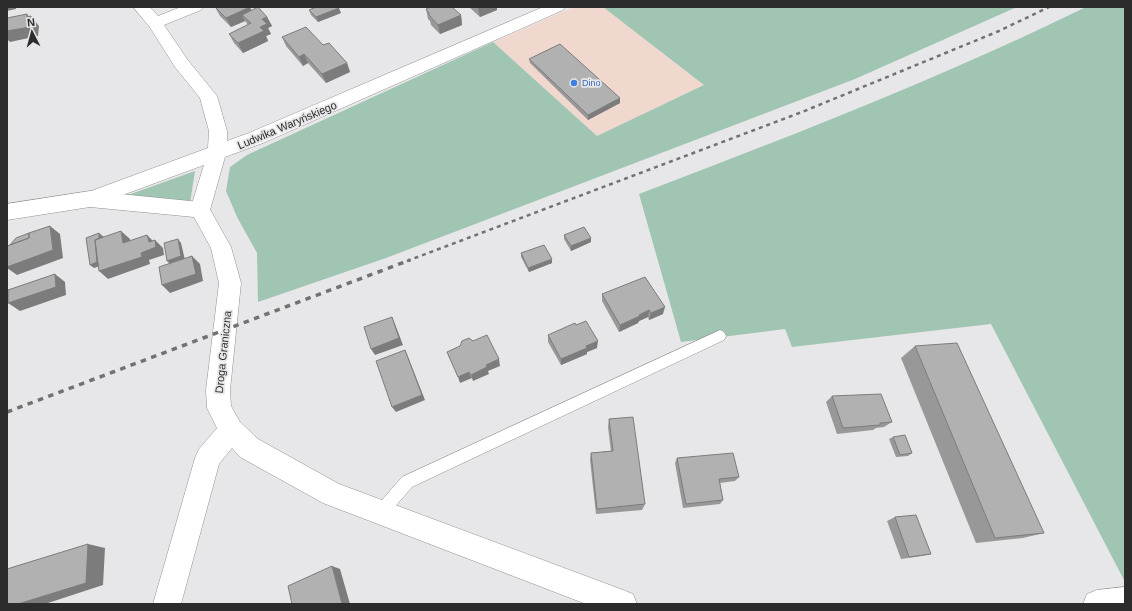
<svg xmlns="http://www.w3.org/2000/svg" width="1132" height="611" font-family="Helvetica,sans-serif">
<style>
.commercial{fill:#f0d8ce}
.green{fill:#a1c5b3}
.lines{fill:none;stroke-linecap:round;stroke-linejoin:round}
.service-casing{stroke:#919192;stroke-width:1}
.minor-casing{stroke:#919192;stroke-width:1}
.tertiary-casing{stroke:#919192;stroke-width:1}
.service{fill:#fff;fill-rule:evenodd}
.minor{fill:#fff;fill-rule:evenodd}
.tertiary{fill:#fff;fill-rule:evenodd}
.rail-far1{stroke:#727273;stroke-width:2.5;stroke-dasharray:4 4;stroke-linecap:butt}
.rail{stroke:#727273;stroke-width:3.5;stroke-dasharray:5.5 5.5;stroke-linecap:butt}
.wall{fill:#989899}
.shaded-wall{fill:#7c7c7d}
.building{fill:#b1b1b2;stroke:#7c7c7d}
.shop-dot{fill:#3f7fe0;stroke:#e7e7e9;stroke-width:1.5}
.labels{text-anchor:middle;stroke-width:3.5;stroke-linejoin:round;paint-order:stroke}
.far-shop-label{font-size:9px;fill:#366cbe;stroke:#e7e7e9;text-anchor:start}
.street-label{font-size:11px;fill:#2c2c2c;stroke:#e7e7e9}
</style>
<rect width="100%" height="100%" fill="#e7e7e9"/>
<!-- commercial -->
<path class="commercial" d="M574,7H603L704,85L597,136L493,42Z"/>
<!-- green -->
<path class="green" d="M603,7H1017L855,79L386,258L258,302L257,253L237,217L226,191L230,167L247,155L493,42L597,136L704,85Z
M1086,7H1125V582L991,324L792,347L785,329L681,342L639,194C791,136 941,78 1086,7Z
M195,171L190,203L128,195Z"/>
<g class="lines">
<!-- service casing -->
<g class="service-casing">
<path id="service" d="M720,330L724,332L726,336L724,340L412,487L386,517L381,519L376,517L374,512L376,507L402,477Z"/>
</g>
<!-- minor casing -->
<g class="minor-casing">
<path id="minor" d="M133,7H150L158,16L181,7H203L201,10L164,25L187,59L217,96L227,131V141L249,133L543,7H565L563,10L263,143L225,157L210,210L207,216L200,218L193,216L190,210L204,165L90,207L83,204L80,199L83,194L208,148L209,131L200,98L175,67L149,26Z
M1125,587V604H1083L1087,594L1097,590Z"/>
</g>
<!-- tertiary casing -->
<g class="tertiary-casing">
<path id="tertiary" d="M90,191L200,202L207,204L231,247L241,283L230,390L231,406L240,422L258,439L339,484L623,590L633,594L637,604H586L323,503L240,457L232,448L219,464L181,604H153L195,458L199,449L217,428L207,408L206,390L219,283L211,248L194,217L90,207L7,220V204Z"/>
</g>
<!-- service -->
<use href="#service" class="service"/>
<!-- minor -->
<use href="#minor" class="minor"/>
<!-- tertiary -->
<use href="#tertiary" class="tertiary"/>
<!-- rail-far1 -->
<path class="rail-far1" d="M407,261L802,112L999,31L1049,7"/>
<!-- rail -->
<path class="rail" d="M7,412L410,260"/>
</g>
<!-- wall -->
<path class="wall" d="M215,7L252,10L267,17L272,26L268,28L271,34L266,36L268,41L243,53L234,43L229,34L248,25L245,21L231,27L220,16Z
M469,7H497V10L480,17Z
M426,9L461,15L462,25L440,34L431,25L430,21L428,19Z
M309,10L341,13L318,22L311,15Z
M282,37L323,45L347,63L350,72L326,83L308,63L303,66L286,46Z
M529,59L620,103L588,120L530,63Z
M564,235L591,238V242L571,251L564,239Z
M521,253L552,263L529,272L521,257Z
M602,294L663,314L649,320L648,317L639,321L638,323L619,332L602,301Z
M576,325L597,348L587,352V354L561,365L548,342V335Z
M915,346L1044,533L1023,538L976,543L901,358Z
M832,396L892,422L884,427L876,428L873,430L837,434L826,402Z
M609,419L645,504L642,510L596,514L590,460L591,453L611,451L608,427Z
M893,437L912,453L908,456L896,457L889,439Z
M677,458L739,477L735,481L720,483L723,500L720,504L683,508L675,463Z
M895,517L931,554L922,556L901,559L887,521Z"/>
<!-- shaded-wall -->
<path class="shaded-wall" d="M7,7H16V9L7,11Z
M250,7L255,17L242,15L245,21L231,27L226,18Z
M480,7H497V10L480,17L478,8Z
M339,8L341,13L318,22L316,17Z
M27,14L31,19V16L39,26L38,36L10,42L7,39V31L27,17Z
M461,15L462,25L440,34L438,25Z
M267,17L272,26L268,28L271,34L266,36L268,41L243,53L238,43L260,27L262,19Z
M304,54L308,63L303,66L299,57Z
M347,63L350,72L326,83L322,74Z
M620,98V103L588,120V115Z
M50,226L60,234L63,258L17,275L7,268V267Z
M121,231L130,239L132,251L123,243Z
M99,233L104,237L106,264L94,268L90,265Z
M147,235L155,243V240L163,248L164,255L149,260L150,264L108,279L99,271L141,253L149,242Z
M591,238V242L571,251V246Z
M178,239L181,243L185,260L171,265L167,261Z
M192,256L200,264L203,281L170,293L162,285Z
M552,259V263L529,272L528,268Z
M55,274L65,282L66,295L20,311L8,303Z
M665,307L663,314L649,320L651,313Z
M649,310L648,317L639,321L638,323L619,332L620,325L639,315Z
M392,317L395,324L403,345L375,355L371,349Z
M598,341L597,348L587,352V354L561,365V359L586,346Z
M405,350L408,357L425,400L396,412L392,407Z
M499,359L500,366L488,371L489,374L473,381L471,375L486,365Z
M469,372L472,378L460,383L458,377Z
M88,544L105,548L103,585L45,604H18Z
M332,566L340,569L350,604H342Z"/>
<!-- building -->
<path class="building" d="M215,7H250L226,18Z
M258,7L267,17L262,19L267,24L260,27L264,31L238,43L229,34L251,23L242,15Z
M316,7H338L339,8L316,17L309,10Z
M431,7H452L461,15L438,25L429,15V13L426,9Z
M27,14V17L31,16L30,27L7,31V18Z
M306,27L323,45L329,43L347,63L322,74L304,54L299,57L282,37Z
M560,44L620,98L588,115L529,59Z
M50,226L53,250L7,267V246L29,238V233Z
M584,227L591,238L571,246L564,235Z
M121,231L123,243L147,235L149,242L155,240L156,247L141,253L142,257L99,271L95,240Z
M29,233V238L10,245L16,238Z
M99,233V238L95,240L97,262L90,265L86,238Z
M178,239L181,256L167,261L164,243Z
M544,245L552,259L528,268L521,253Z
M192,256L196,274L162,285L159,267Z
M55,274L56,287L8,303V290Z
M645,277L665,307L651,313L649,310L639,315L640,316L620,325L602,294Z
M392,317L399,338L371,349L364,327Z
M586,321L598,341L586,346L587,348L561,359L548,335L575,323L576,325Z
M487,335L499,359L486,365L487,367L471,375L469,372L458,377L447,352L460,346L462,341L469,338L473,341Z
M957,343L1044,533L995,538L915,346Z
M405,350L422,395L392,407L376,361Z
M881,394L892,422L880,423V425L843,428L832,396Z
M633,417L645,504L597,509L591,453L613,451L609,419Z
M905,435L912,453L900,455L893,437Z
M733,453L739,477L719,479L723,500L686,504L677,458Z
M916,515L931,554L909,557L895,517Z
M88,544L86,583L18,604H7V569Z
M332,566L342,604H292L288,586Z"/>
<!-- markers -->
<circle class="shop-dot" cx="574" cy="83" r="4"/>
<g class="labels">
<!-- far-shop labels -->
<g class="far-shop-label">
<text x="582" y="86">Dino</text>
</g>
<!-- street labels -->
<g class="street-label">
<text transform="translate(287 125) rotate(-23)" y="4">Ludwika Waryńskiego</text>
<text transform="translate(223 352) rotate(-84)" y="4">Droga Graniczna</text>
</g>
</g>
<!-- border -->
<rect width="1132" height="611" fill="none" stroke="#2c2c2c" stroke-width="16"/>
<!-- north arrow -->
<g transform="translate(32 32) rotate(354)" stroke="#e7e7e9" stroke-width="3" paint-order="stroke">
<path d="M0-3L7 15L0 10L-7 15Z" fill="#2c2c2c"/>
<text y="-6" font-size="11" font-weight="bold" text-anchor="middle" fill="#2c2c2c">N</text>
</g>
</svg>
